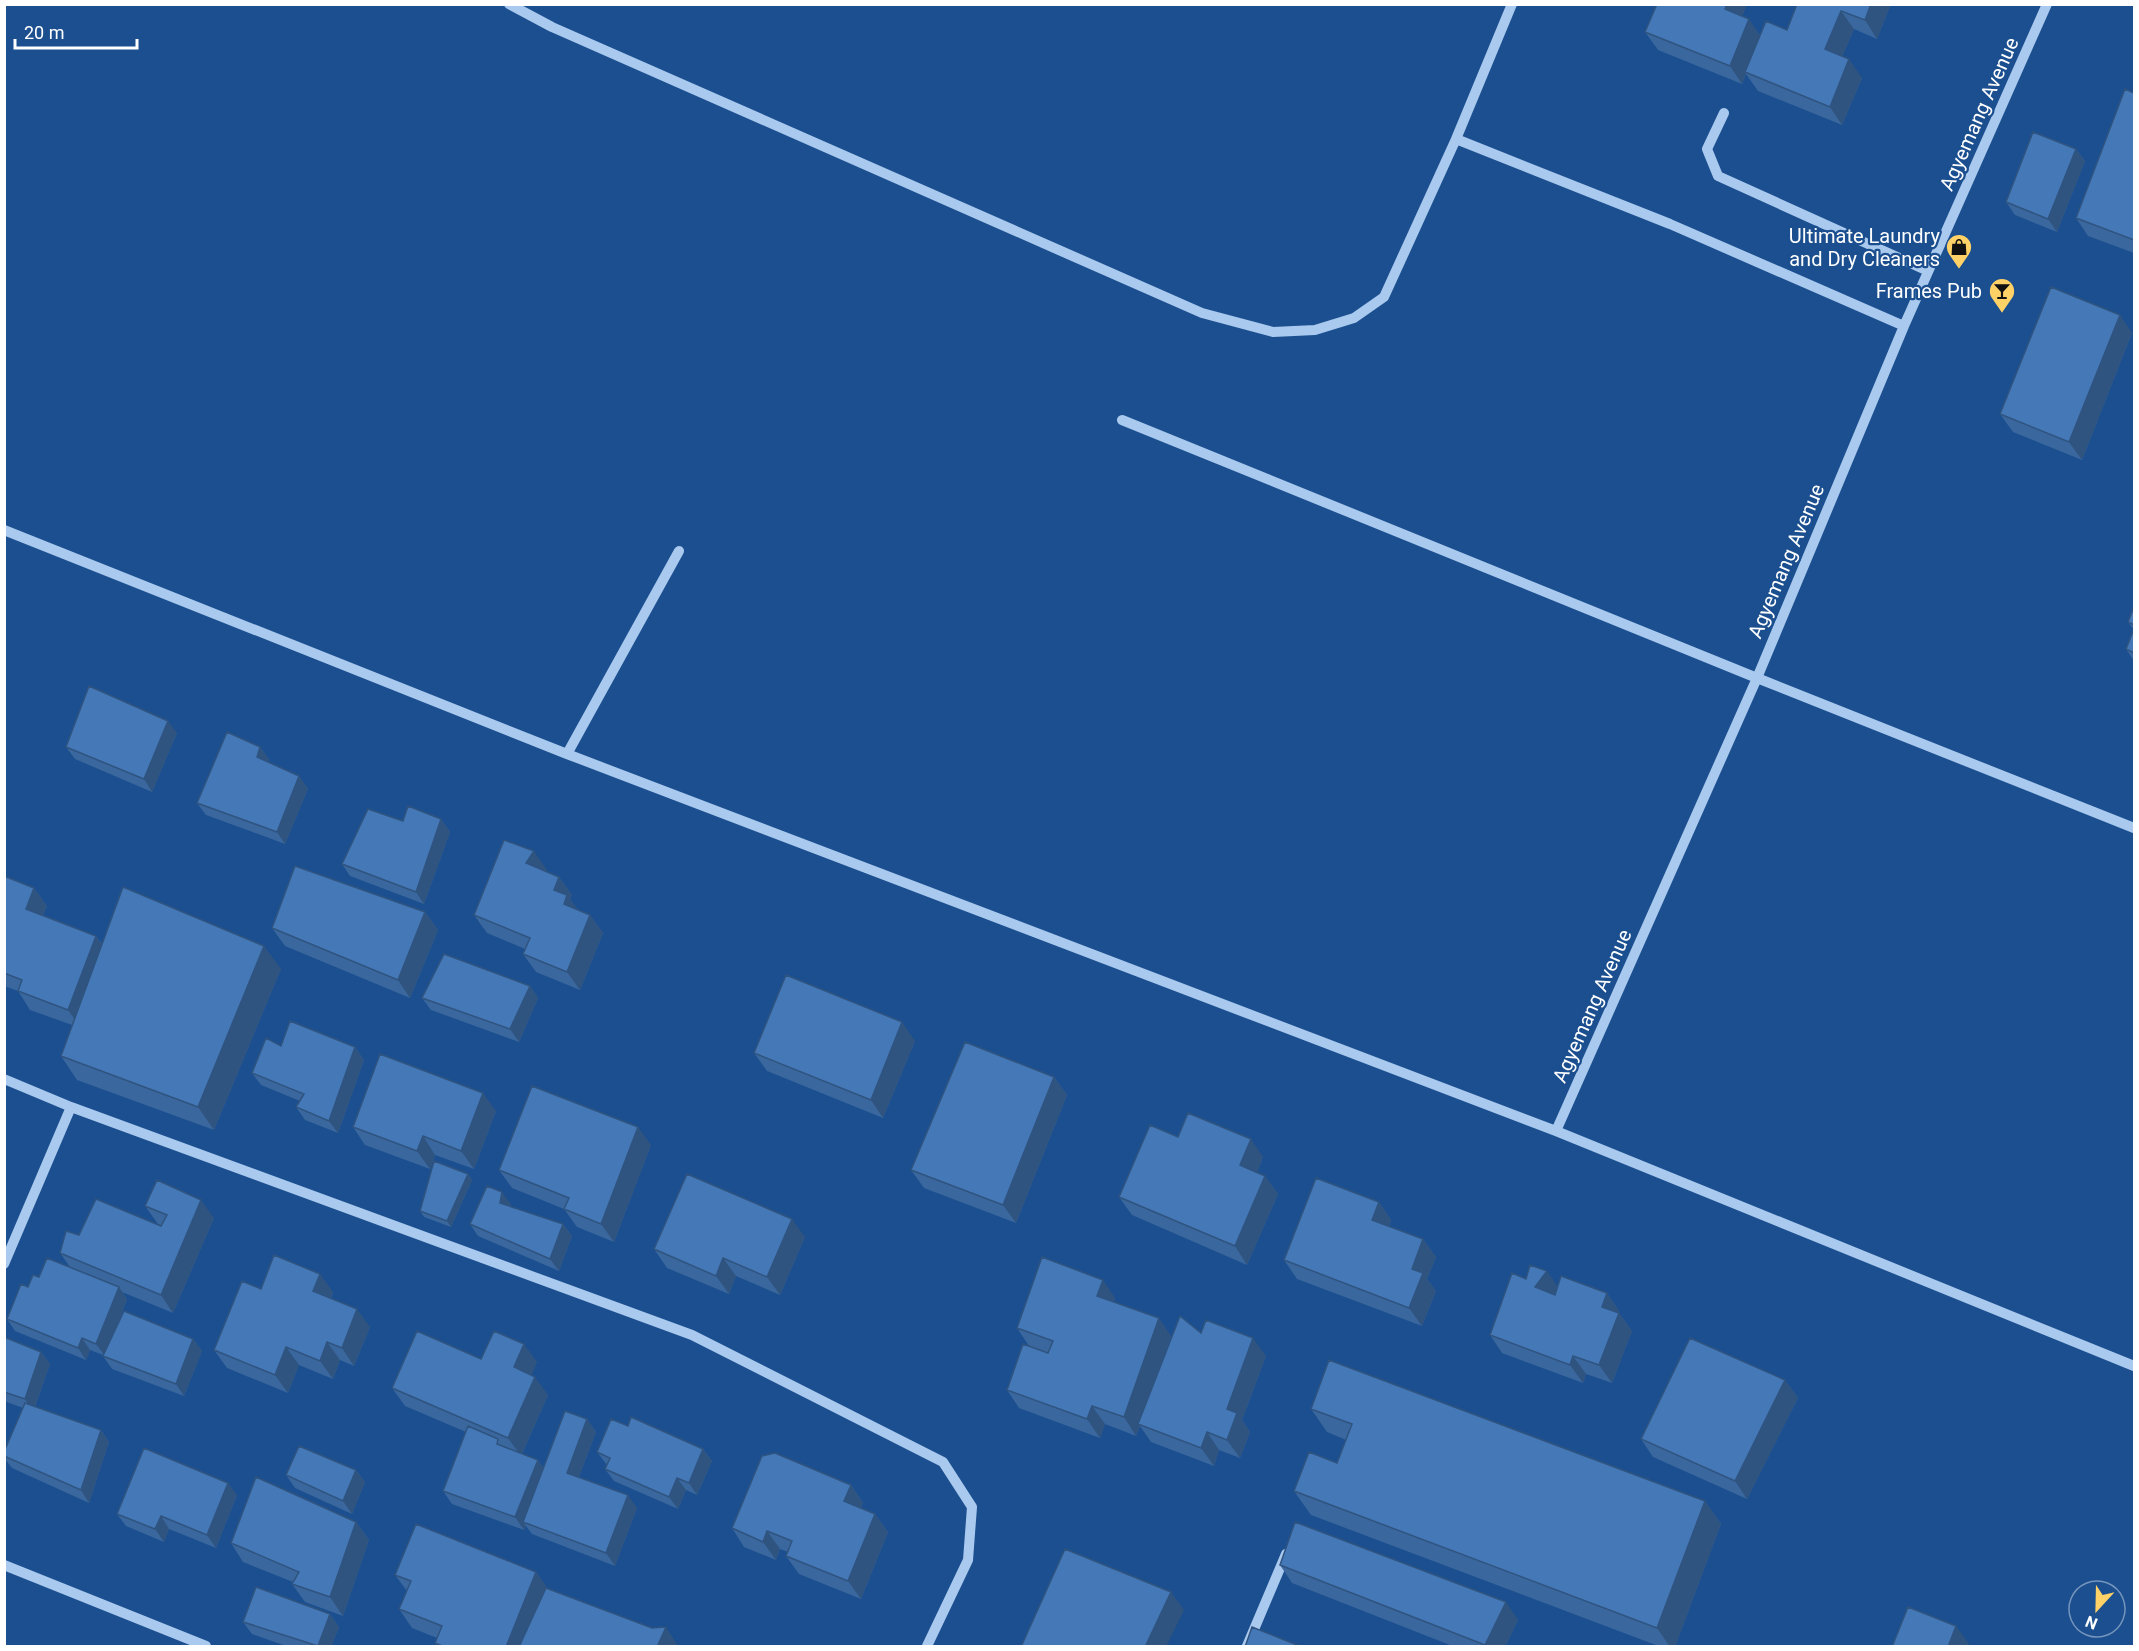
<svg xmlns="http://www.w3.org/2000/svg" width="2139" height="1651" font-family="Roboto,sans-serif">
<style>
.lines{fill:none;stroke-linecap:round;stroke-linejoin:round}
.minor{stroke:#a9c9ee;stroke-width:10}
.wall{fill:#3a679d}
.shaded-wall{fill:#305480}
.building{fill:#4478b7;stroke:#305480;stroke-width:1.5}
.labels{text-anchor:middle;stroke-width:4.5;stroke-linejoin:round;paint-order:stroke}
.street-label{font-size:20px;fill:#fff;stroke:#1b4f8f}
.poi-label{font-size:20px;fill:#fff;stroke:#1b4f8f;text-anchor:end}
</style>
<rect width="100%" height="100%" fill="#1b4f8f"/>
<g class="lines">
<!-- minor -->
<path class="minor" d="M509,4L552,27L1202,313L1273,332L1315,330L1354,318L1384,297L1456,139L1512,4
M1724,113L1707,149L1718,176L1928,271
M1456,139L1670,224L1904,326
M1122,420L1757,678L2134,828
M4,530L567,754L1556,1131L2134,1366
M567,754L679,551
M4,1079L71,1107L692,1335L943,1462L972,1507L968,1560L927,1646
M1556,1131L1757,678L1904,326L2047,4
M4,1264L71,1107
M4,1565L206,1646
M1247,1646L1286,1554"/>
</g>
<!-- wall -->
<path class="wall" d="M1657,4H1747L1742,16L1760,35L1787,30L1797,4H1891L1877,39L1854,29L1842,57L1862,78L1842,125L1758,91L1746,74L1742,84L1658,50L1645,32Z
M2134,93V253L2088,236L2076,218Z
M2076,149L2085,161L2057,232L2015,215L2006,202Z
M2132,333L2082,460L2013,432L2000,414Z
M2134,607V661L2126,649L2134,630L2128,622Z
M177,733L152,792L75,759L66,747Z
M260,747L269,759L268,762L299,776L308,789L285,844L206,815L197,803Z
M441,819L450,832L424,904L350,876L342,864L403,821Z
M547,870L546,871L559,877L572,895L570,899L577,909L590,915L603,933L580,990L536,972L523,954L525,949L487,933L474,915Z
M4,876L34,888L47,906L43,915L96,936L102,944L281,969L214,1130L77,1080L61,1056L72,1025L30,1010L18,991L4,986Z
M425,912L438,930L410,998L285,946L272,928Z
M530,986L538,998L519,1042L431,1010L422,998Z
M915,1041L883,1118L767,1071L754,1053Z
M355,1047L364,1060L338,1133L305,1120L296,1107L300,1101L261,1085L252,1073Z
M1054,1077L1067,1095L1016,1223L924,1188L911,1170Z
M496,1111L474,1169L435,1155L430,1169L365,1145L353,1127Z
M1178,1137L1263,1157L1257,1173L1265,1176L1278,1194L1247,1265L1132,1215L1119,1197Z
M651,1145L614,1242L577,1227L564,1209L512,1188L499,1170Z
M468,1174L472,1180L451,1227L424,1217L420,1211Z
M1379,1202L1391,1220L1389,1227L1423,1239L1436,1257L1427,1279L1436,1291L1422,1326L1297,1279L1284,1260Z
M511,1204L510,1207L563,1224L572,1236L559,1271L478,1236L470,1224Z
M145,1206L214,1218L173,1313L122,1292L127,1299L116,1328L193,1339L202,1351L184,1396L112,1369L103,1356V1355L90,1350L86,1360L15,1331L7,1319L28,1287L39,1277L70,1267L60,1253L79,1235L161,1226L158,1224Z
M805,1237L780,1295L736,1276L729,1294L667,1268L654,1249Z
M1526,1279L1557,1287L1607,1293L1619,1311V1313L1632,1331L1612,1383L1586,1374L1583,1383L1502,1353L1490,1335Z
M261,1289L333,1292L331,1298L370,1327L354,1366L340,1360L333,1379L299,1365L288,1393L227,1368L214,1350Z
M1115,1298L1114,1302L1171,1336L1164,1356L1201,1333L1266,1356L1242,1420L1250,1432L1240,1458L1219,1450L1214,1466L1151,1442L1140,1426L1136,1436L1105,1424L1100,1438L1019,1408L1007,1390L1029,1346L1017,1328Z
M4,1337L41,1352L50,1364L35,1407L101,1430L109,1442L89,1503L12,1468L4,1458V1452L23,1408L4,1401Z
M481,1359L537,1362L531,1375L548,1395L522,1454L538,1460L543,1468L587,1419L596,1432L579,1477L637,1508L615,1566L532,1534L526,1526L524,1530L452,1504L443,1491L466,1432L405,1406L392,1388Z
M1785,1380L1798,1398L1747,1499L1653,1457L1641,1439Z
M1311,1409L1705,1501L1721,1524L1675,1647H1661L1311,1515L1294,1491L1337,1463L1346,1440L1327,1432Z
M628,1426L703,1449L712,1461L697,1495L686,1490L678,1509L614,1481L605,1469L607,1465L597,1452Z
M356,1470L365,1482L352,1514L295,1488L286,1475Z
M851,1485L863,1503L861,1508L875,1514L888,1532L861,1599L799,1574L786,1556L788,1552L780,1549L776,1560L744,1547L732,1528Z
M237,1495L216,1548L169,1529L164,1542L126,1526L117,1514Z
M356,1522L369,1540L343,1616L305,1602L292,1584L293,1582L243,1562L231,1543Z
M1280,1565L1518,1620L1505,1647H1455L1292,1583Z
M536,1572L547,1588L678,1646V1647H438L435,1643L437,1638L412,1628L399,1609L407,1591L395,1575Z
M330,1614L339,1627L331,1647H289L252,1634L243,1622Z"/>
<!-- shaded-wall -->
<path class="shaded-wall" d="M1727,4H1747L1738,27L1725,9Z
M1871,4H1891L1877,39L1865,20Z
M1841,11L1854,29L1838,67L1825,49Z
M1749,19L1761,37L1745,72L1746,74L1742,84L1730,66Z
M1849,59L1862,78L1842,125L1830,107Z
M2076,149L2085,161L2057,232L2048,219Z
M2120,315L2132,333L2082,460L2069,442Z
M168,721L177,733L152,792L144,779Z
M260,747L269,759L265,770L257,757Z
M299,776L308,789L285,844L277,832Z
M441,819L450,832L424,904L416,892Z
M534,851L547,870L539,881L526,863Z
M559,877L572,895L570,899L580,913L576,922L554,890Z
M34,888L47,906L38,927L26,909Z
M425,912L438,930L410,998L398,980Z
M590,915L603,933L580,990L567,972Z
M96,936L109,954L81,1028L68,1010Z
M264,946L281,969L214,1130L198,1107Z
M530,986L538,998L519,1042L510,1029Z
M902,1022L915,1041L883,1118L871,1100Z
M355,1047L364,1060L338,1133L329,1121Z
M1054,1077L1067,1095L1016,1223L1003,1205Z
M483,1093L496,1111L474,1169L461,1151Z
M638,1127L651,1145L614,1242L601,1224Z
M423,1136L435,1155L430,1169L417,1151Z
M1251,1139L1263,1157L1253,1184L1240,1165Z
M468,1174L472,1180L451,1227L447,1221Z
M1265,1176L1278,1194L1247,1265L1235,1246Z
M502,1192L511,1204L508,1216L500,1203Z
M201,1200L214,1218L173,1313L161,1295Z
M1379,1202L1391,1220L1385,1238L1372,1220Z
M792,1219L805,1237L780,1295L767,1277Z
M563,1224L572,1236L559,1271L550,1259Z
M1423,1239L1436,1257L1427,1279L1436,1291L1422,1326L1409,1308L1412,1269Z
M723,1258L736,1276L729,1294L716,1276Z
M1547,1271L1559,1289L1547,1305L1535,1287Z
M320,1274L333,1292L326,1309L313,1291Z
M1103,1280L1115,1298L1109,1314L1097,1296Z
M119,1287L127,1299L105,1356L96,1344Z
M1607,1293L1619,1311L1617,1317L1619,1313L1632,1331L1612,1383L1599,1365L1602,1307Z
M357,1309L370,1327L354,1366L342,1348Z
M1159,1318L1171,1336L1140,1425L1138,1424L1140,1426L1136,1436L1124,1417Z
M82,1338L90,1350L86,1360L78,1348Z
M1253,1338L1266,1356L1242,1420L1250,1432L1240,1458L1227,1440V1409Z
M193,1339L202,1351L184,1396L176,1384Z
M327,1342L340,1360L333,1379L320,1361Z
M524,1344L537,1362L527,1386L514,1367Z
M286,1347L299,1365L288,1393L275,1375Z
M41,1352L50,1364L33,1412L25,1399Z
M1573,1356L1586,1374L1583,1383L1570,1365Z
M535,1377L548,1395L521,1456L508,1438Z
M1785,1380L1798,1398L1747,1499L1735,1481Z
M1092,1406L1105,1424L1100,1438L1087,1419Z
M587,1419L596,1432L576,1485L567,1473Z
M101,1430L109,1442L89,1503L81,1490Z
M1207,1432L1219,1450L1214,1466L1201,1448Z
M703,1449L712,1461L697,1495L689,1483Z
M538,1460L546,1472L523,1522L526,1526L524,1530L515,1517Z
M356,1470L365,1482L352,1514L343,1501Z
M677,1478L686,1490L678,1509L669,1497Z
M228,1483L237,1495L216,1548L207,1535Z
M851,1485L863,1503L856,1520L844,1501Z
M628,1495L637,1508L615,1566L606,1553Z
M1705,1501L1721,1524L1675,1647H1670L1657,1628Z
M875,1514L888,1532L861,1599L848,1581Z
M161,1516L169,1529L164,1542L155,1529Z
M356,1522L369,1540L343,1616L330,1597Z
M767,1531L780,1549L776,1560L763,1542Z
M536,1572L549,1590L526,1647H506Z
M1171,1592L1184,1610L1166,1647H1145Z
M1506,1602L1518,1620L1505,1647H1486L1485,1645Z
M330,1614L339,1627L331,1647H318Z
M1956,1626L1969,1644L1968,1647H1948Z
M666,1627L678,1646V1647H657Z"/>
<!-- building -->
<path class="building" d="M1657,4H1727L1725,9L1749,19L1730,66L1645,32Z
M1797,4H1871L1865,20L1841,11L1825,49L1849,59L1830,107L1745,72L1766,21L1787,30Z
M2125,89L2134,93V240L2076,218Z
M2033,132L2076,149L2048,219L2006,202Z
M2051,287L2120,315L2069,442L2000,414Z
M2134,607V625L2128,622Z
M2134,629V653L2126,649Z
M89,686L168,721L144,779L66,747Z
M227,732L260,747L257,757L299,776L277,832L197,803Z
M408,806L441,819L416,892L342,864L368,809L403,821Z
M504,840L534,851L526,863L559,877L554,890L567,895L564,904L590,915L567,972L523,954L530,938L474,915Z
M295,866L425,912L398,980L272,928Z
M4,876L34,888L26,909L96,936L68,1010L18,991L22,980L4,973Z
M123,887L264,946L198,1107L61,1056Z
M444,954L530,986L510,1029L422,998Z
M786,975L902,1022L871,1100L754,1053Z
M290,1021L355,1047L329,1121L296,1107L304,1094L252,1073L266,1038L281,1046Z
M965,1042L1054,1077L1003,1205L911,1170Z
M380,1054L483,1093L461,1151L423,1136L417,1151L353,1127Z
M532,1086L638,1127L601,1224L564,1209L569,1198L499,1170Z
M1188,1113L1251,1139L1240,1165L1265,1176L1235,1246L1119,1197L1150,1125L1178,1137Z
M434,1161L468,1174L447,1221L420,1211Z
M687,1174L792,1219L767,1277L723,1258L716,1276L654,1249Z
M1316,1178L1379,1202L1372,1220L1423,1239L1412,1269L1423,1273L1409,1308L1284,1260Z
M157,1180L201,1200L161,1295L60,1253L66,1231L79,1235L96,1199L161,1226L167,1215L145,1206Z
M487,1186L502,1192L500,1203L563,1224L550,1259L470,1224Z
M274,1255L320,1274L313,1291L357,1309L342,1348L327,1342L320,1361L286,1347L275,1375L214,1350L242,1281L261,1289Z
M1042,1257L1103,1280L1097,1296L1159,1318L1124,1417L1092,1406L1087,1419L1007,1390L1023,1344L1048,1353L1053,1341L1017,1328Z
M47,1258L119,1287L96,1344L82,1338L78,1348L7,1319L21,1284L28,1287L33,1275L39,1277Z
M1530,1265L1547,1271L1535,1287L1555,1295L1561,1276L1607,1293L1602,1307L1619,1313L1599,1365L1573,1356L1570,1365L1490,1335L1512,1273L1526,1279Z
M124,1311L193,1339L176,1384L103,1356Z
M1180,1316L1201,1333L1206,1320L1253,1338L1227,1409L1237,1413L1227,1440L1207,1432L1201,1448L1138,1424Z
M417,1331L481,1359L494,1331L524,1344L514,1367L535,1377L508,1438L392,1388Z
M4,1337L41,1352L25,1399L4,1392Z
M1690,1338L1785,1380L1735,1481L1641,1439Z
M1329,1360L1705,1501L1657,1628L1294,1491L1309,1452L1337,1463L1352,1424L1311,1409Z
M25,1403L101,1430L81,1490L4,1456V1452Z
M565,1411L587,1419L567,1473L628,1495L606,1553L523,1522Z
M631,1417L703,1449L689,1483L677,1478L669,1497L605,1469L610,1458L597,1452L611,1419L628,1426Z
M468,1426L498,1439L497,1444L538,1460L515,1517L443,1491Z
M299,1446L356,1470L343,1501L286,1475Z
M144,1448L228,1483L207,1535L161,1516L155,1529L117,1514Z
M775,1453L851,1485L844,1501L875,1514L848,1581L786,1556L792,1541L767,1531L763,1542L732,1528L762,1456Z
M256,1477L356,1522L330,1597L292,1584L299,1572L231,1543Z
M1295,1522L1506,1602L1485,1645L1280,1565Z
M416,1524L536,1572L506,1647H445L435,1643L442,1626L399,1609L411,1581L395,1575Z
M1065,1549L1171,1592L1145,1647H1021Z
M256,1587L330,1614L318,1646L243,1622Z
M546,1588L652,1628L666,1627L657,1647H519Z
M1908,1607L1956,1626L1948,1647H1892Z
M1252,1627L1302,1647H1245Z"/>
<!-- icons -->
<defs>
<g id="shop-pin" transform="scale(1.35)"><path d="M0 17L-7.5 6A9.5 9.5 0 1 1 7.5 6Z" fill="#ffd166" stroke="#1b4f8f"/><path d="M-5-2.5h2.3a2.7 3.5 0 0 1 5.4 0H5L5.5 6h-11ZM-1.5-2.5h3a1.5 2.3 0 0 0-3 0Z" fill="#111"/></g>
<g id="bar-pin" transform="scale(1.35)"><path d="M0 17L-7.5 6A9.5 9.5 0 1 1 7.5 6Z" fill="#ffd166" stroke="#1b4f8f"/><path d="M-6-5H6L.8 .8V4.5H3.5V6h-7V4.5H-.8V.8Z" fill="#111"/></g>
</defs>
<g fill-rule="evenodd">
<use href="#shop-pin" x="1959" y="247"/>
<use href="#bar-pin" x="2002" y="291"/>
</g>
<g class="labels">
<!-- street labels -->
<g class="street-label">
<text transform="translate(1979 114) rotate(-66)" y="7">Agyemang Avenue</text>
<text transform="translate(1786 561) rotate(-67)" y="7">Agyemang Avenue</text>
<text transform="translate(1592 1006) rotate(-66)" y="7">Agyemang Avenue</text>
</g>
<!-- poi labels -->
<g class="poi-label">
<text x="1940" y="243">Ultimate Laundry<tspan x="1940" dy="23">and Dry Cleaners</tspan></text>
<text x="1982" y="298">Frames Pub</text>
</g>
</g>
<!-- border -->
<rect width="2139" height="1651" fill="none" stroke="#ffffff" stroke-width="12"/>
<!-- north arrow -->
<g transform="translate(2097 1609) rotate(202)"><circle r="28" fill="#1b4f8f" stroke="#7695bc" stroke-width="1.5"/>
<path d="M0-4.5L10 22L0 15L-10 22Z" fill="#ffd166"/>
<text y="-9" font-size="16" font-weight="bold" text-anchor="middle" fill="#ffffff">N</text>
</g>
<!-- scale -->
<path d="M15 39v9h122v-9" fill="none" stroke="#ffffff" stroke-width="3"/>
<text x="24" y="39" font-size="18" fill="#ffffff" stroke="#1b4f8f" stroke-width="4.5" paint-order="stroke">20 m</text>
</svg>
